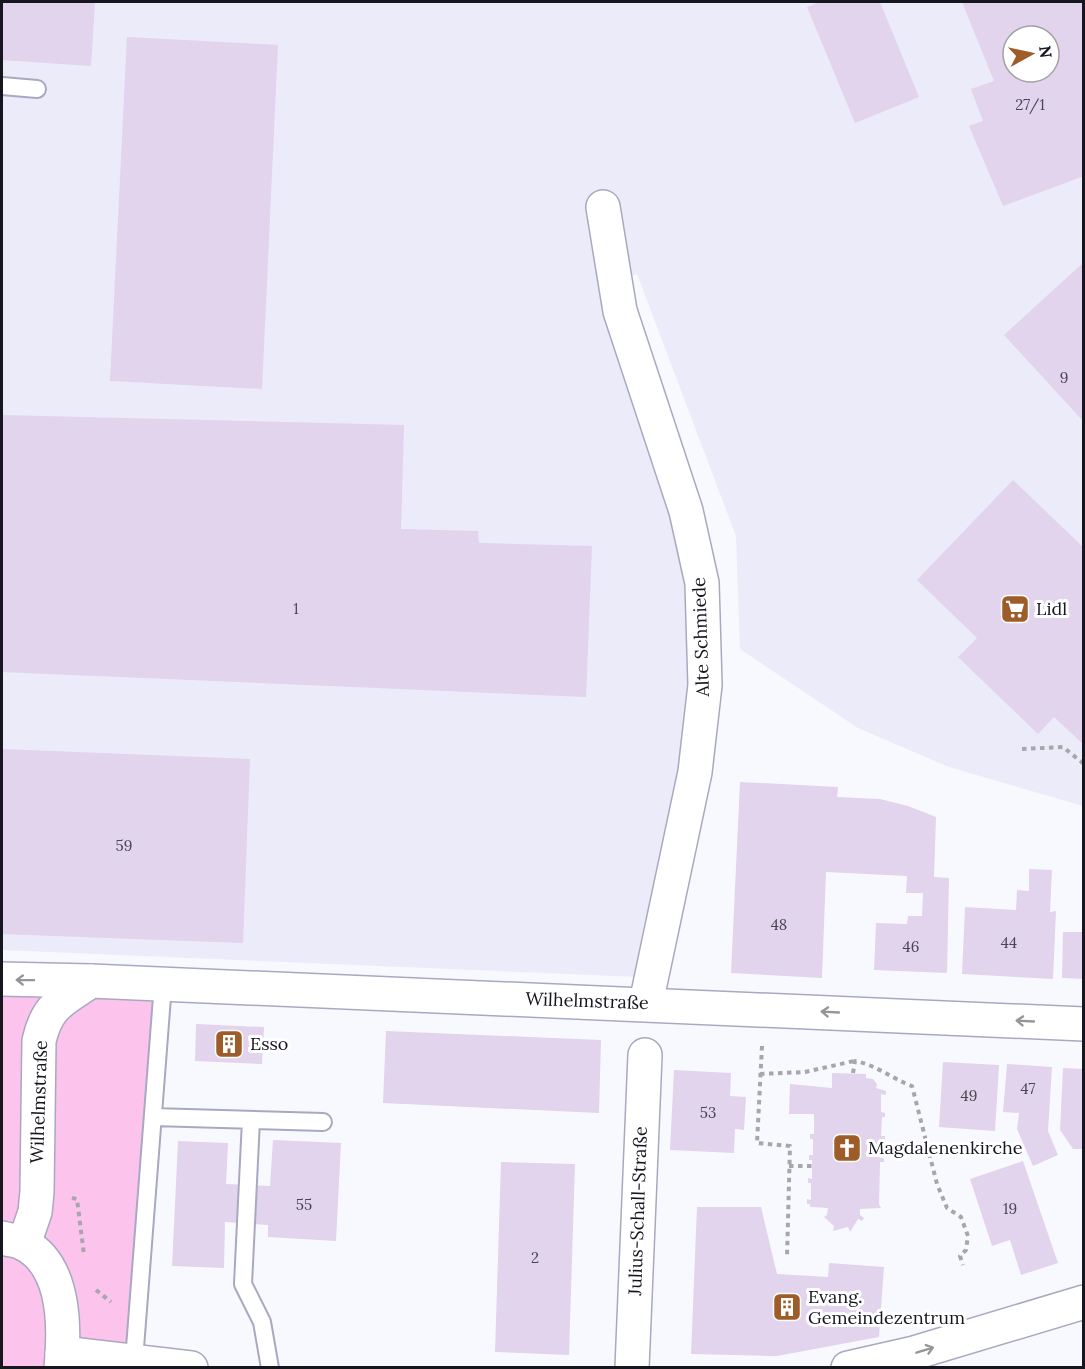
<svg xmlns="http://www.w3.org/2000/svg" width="1085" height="1369" font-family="Lora,serif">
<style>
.built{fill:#ebebf9;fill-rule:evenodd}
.green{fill:#fcc3ed}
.building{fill:#e1d4ec;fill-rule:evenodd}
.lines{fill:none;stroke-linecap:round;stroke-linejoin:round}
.service-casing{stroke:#a8a9c1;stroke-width:20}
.minor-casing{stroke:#a8a9c1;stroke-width:36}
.tertiary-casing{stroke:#a8a9c1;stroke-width:36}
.secondary-casing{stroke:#a8a9c1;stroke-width:36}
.path{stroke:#a6a6ad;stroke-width:4;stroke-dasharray:4.5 4.5;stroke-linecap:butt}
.service{stroke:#fff;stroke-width:16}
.minor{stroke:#fff;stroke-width:33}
.tertiary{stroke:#fff;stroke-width:33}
.secondary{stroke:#fff;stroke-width:33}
.oneway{stroke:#96969a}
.labels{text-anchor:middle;stroke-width:6;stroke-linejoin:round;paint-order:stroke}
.number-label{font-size:15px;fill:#494652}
.poi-label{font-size:18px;fill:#16161f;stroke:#fff;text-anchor:start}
.street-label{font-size:18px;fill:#16161f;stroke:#fff}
</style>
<rect width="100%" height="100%" fill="#f8f9fe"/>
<!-- built -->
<path class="built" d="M2,2H1083V806L949,767L858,728L740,649L736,536L637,274L606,286L678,509L697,688L640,977L2,950ZM1013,36H1049V72H1013Z"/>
<!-- green -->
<path class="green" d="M2,986L157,989L128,1367L2,1368Z"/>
<!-- building -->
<path class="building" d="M2,2H95L91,66L2,60Z
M820,2H880L919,97L855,123L807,7Z
M962,2H1084V176L1003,206L969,126L983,121L971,89L994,81ZM1013,36H1049V72H1013Z
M127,37L278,45L262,389L110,381Z
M1084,262V422L1004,335Z
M2,415L404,425L401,529L478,531L479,543L592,546L586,697L2,672Z
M1013,480L1084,548V745L1054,717L1038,734L958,657L977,638L917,580Z
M2,749L250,759L243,943L2,934Z
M740,782L838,787L837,797L880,799L908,806L936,817L934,877L949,878L947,973L874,970L876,923L907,924L908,916H922L923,893H906L907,876L826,872L822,978L731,973Z
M1029,869L1052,870L1050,912L1056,911L1053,979L962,974L965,907L1016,910L1017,890L1029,891Z
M1063,932H1084V979L1062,978Z
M196,1024L264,1027L262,1064L195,1061Z
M386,1031L601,1040L599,1113L383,1103Z
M943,1062L999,1065L995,1131L939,1127Z
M1007,1064L1052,1067L1048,1131L1058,1155L1033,1166L1017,1129L1019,1113L1003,1112Z
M1063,1068L1084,1069V1149H1073L1060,1130Z
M674,1070L731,1073L730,1096L746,1097L744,1130L735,1129L734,1153L670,1150Z
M832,1073L866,1074V1078L873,1079L877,1084L876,1088L886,1091V1095L881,1094V1112L885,1113V1117H882L881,1136H885V1141H881L880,1158H884V1162H880L879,1204L881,1208L860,1209V1215L864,1218L862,1221L858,1219L850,1232L848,1227L833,1231L834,1226L824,1217L827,1215L828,1208L810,1207V1204H807V1199L811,1200V1183H808V1178L812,1179V1160H809V1155H813V1139H810V1134H814V1114H789L790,1084L832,1088Z
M273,1140L341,1143L336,1241L268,1237V1225L225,1222L224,1268L172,1266L178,1141L228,1143L226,1184L270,1186Z
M1023,1161L1058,1263L1021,1275L1010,1240L992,1246L970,1179Z
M501,1162L575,1164L569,1355L495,1352Z
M697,1207H761L777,1274L828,1277L829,1263L884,1267L879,1337L777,1356L691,1354Z"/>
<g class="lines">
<!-- service casing -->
<g class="service-casing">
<path id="service" d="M2,86L37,89
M153,1117L323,1122
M251,1120L243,1284L262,1322L270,1368
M134,1361L163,984"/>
</g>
<!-- minor casing -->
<g class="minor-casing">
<path id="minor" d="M603,207L620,311L686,511L702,583L705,685L695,772L646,1003
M2,979L91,981
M632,1368L645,1055"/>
</g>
<!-- tertiary casing -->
<g class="tertiary-casing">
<path id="tertiary" d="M24,1244L35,1212L37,1192L39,1041C47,1005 62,1001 91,981L1084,1024
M62,1353L191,1368
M848,1368L914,1353L1084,1302"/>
</g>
<!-- secondary casing -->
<g class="secondary-casing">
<path id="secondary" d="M2,1238C8,1240 18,1240 24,1244C66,1266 65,1328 61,1368"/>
</g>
<!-- path -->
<path class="path" d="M1022,749L1063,747L1084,764
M762,1046L757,1143L790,1146L787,1257
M853,1073L855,1061C876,1065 891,1078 912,1086L937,1184L947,1208L961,1217L968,1236L966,1250L960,1256L963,1265
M760,1074L805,1072L854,1061
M789,1166H812
M72,1198L77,1199L84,1255
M96,1290L111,1302"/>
<!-- service -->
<use href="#service" class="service"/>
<!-- minor -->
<use href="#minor" class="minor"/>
<!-- tertiary -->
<use href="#tertiary" class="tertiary"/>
<!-- secondary -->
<use href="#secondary" class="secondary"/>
</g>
<!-- one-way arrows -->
<defs><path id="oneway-shaft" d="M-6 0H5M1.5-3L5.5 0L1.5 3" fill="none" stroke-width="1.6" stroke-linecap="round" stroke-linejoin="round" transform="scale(1.5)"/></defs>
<g class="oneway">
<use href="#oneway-shaft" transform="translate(25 980) rotate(-179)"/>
<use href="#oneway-shaft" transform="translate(830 1012) rotate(-177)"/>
<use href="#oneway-shaft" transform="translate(1025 1021) rotate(-177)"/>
<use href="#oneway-shaft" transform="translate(925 1350) rotate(-17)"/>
</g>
<!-- icons -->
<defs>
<g id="supermarket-square" transform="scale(1.5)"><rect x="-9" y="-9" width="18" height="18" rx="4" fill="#9d5c28" stroke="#fff"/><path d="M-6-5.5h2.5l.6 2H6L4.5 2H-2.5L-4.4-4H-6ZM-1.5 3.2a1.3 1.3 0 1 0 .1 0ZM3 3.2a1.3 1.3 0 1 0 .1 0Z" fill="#fff"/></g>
<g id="building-square" transform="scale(1.5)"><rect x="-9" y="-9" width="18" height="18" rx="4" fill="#9d5c28" stroke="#fff"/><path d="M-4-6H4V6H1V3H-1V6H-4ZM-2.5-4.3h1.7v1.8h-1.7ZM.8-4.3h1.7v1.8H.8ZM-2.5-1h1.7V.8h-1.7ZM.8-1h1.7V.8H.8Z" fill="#fff"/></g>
<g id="church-square" transform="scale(1.5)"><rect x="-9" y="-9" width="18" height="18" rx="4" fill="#9d5c28" stroke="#fff"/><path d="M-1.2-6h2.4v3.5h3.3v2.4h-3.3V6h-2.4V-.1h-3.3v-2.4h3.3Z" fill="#fff"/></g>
</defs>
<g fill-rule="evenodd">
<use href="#supermarket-square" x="1015" y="609"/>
<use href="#building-square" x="229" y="1044"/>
<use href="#church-square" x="847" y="1148"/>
<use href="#building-square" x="787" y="1307"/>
</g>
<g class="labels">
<!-- number labels -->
<g class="number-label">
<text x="1030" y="110">27/1</text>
<text x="1064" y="383">9</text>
<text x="296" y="614">1</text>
<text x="124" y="851">59</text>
<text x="779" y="930">48</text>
<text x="1009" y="948">44</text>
<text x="911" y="952">46</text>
<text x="1028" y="1094">47</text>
<text x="969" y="1101">49</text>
<text x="708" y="1118">53</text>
<text x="304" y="1210">55</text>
<text x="1010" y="1214">19</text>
<text x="535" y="1263">2</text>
</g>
<!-- poi labels -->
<g class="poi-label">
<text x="1036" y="615">Lidl</text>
<text x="250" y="1050">Esso</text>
<text x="868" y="1154">Magdalenenkirche</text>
<text x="808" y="1303">Evang.<tspan x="808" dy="21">Gemeindezentrum</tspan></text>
</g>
<!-- street labels -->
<g class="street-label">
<text transform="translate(701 637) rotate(-92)" y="6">Alte Schmiede</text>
<text transform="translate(587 1001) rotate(2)" y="6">Wilhelmstraße</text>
<text transform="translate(39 1102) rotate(-88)" y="6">Wilhelmstraße</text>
<text transform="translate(638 1211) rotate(-88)" y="6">Julius-Schall-Straße</text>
</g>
</g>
<!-- border -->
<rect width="1085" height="1369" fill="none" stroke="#16161f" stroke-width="6"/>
<!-- north arrow -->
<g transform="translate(1031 54) rotate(82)"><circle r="28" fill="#ffffff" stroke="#a2a2a5" stroke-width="1.5"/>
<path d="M0-4.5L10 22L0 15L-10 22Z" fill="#9d5c28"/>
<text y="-9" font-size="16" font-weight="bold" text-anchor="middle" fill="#16161f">N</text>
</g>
</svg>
